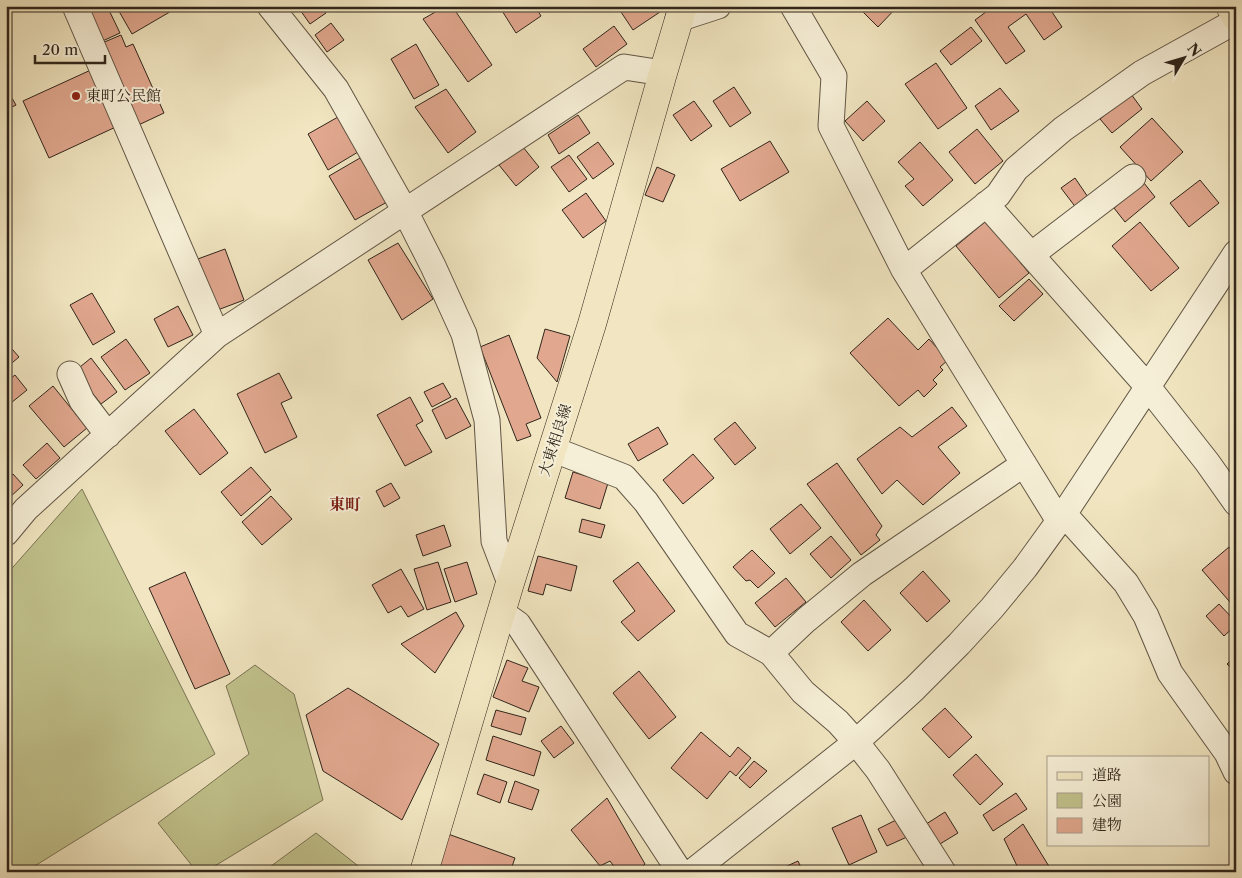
<svg xmlns="http://www.w3.org/2000/svg" width="1242" height="878" font-family="'Libre Caslon Text','Noto Serif JP',serif">
<style>
.green{fill:#c2c38d;stroke:#797454}
.building{fill:#e1a88f;stroke:#30251b}
.lines{fill:none;stroke-linecap:round;stroke-linejoin:round}
.minor-casing{stroke:#605544;stroke-width:27}
.major-casing{stroke:#30251b;stroke-width:29}
.minor{stroke:#f6efd7;stroke-width:25}
.major{stroke:#f1e6c1;stroke-width:28}
.poi-dot{fill:#8f2418;stroke:#f6efd7;stroke-width:2}
.labels{text-anchor:middle;stroke-width:4;stroke-linejoin:round;paint-order:stroke}
.poi-label{font-size:15px;fill:#30251b;stroke:#f6efd7;text-anchor:start}
.street-label{font-size:15px;fill:#30251b;stroke:#f6efd7}
.neighbourhood-label{font-size:16px;font-weight:bold;fill:#7a1f14;stroke:#f6efd7}
</style>
<rect width="100%" height="100%" fill="#f1e6c1"/>
<filter id="stains"><feTurbulence type="fractalNoise" baseFrequency=".004" numOctaves="4"/><feColorMatrix values="0 0 0 0 .2 0 0 0 0 .09 0 0 0 0 .02 0 0 0 .5 -.17"/></filter>
<radialGradient id="worn" r=".72"><stop offset=".6" stop-color="#630" stop-opacity="0"/><stop offset="1" stop-color="#630" stop-opacity=".3"/></radialGradient>
<!-- green -->
<path class="green" d="M82,489L215,754L25,872H11L6,862V575Z
M255,665L294,694L323,800L205,872H197L158,823L249,754L226,686Z
M316,833L366,872H263Z"/>
<!-- building -->
<path class="building" d="M78,6H107L120,33L96,44Z
M116,6H180L132,34Z
M299,6H321L326,13L310,24L298,7Z
M446,6H452L492,65L468,82L423,19Z
M499,6H535L541,16L516,33Z
M617,6H656L660,12L633,30Z
M857,6H898L878,27Z
M994,6H1048L1062,27L1044,40L1026,14L1008,27L1025,51L1006,64L975,20Z
M331,23L344,40L327,52L315,35Z
M614,26L627,44L596,67L583,49Z
M971,27L982,41L951,65L940,51Z
M121,35L126,47L133,44L164,113L132,128L95,46Z
M416,44L439,85L414,99L391,59Z
M936,63L967,108L938,129L905,84Z
M93,69L120,125L49,158L23,101Z
M734,87L751,113L730,127L713,101Z
M6,88L16,105L6,110Z
M1000,88L1019,111L991,130L975,106Z
M446,89L476,132L448,153L415,107Z
M1131,94L1142,109L1112,133L1100,119Z
M694,101L712,126L691,141L673,115Z
M867,101L885,121L863,141L845,121Z
M578,115L590,133L559,154L548,135Z
M338,117L358,152L328,170L308,134Z
M1152,118L1183,152L1151,181L1120,147Z
M977,129L1003,161L975,184L949,152Z
M770,141L789,172L740,201L721,169Z
M598,142L614,164L593,179L577,157Z
M920,142L953,180L923,206L905,186L914,179L898,162Z
M523,147L539,167L516,186L499,165Z
M569,155L587,179L569,192L551,167Z
M360,158L387,202L355,220L329,176Z
M657,167L675,175L663,202L645,195Z
M1075,178L1090,200L1077,209L1061,188Z
M1200,180L1219,203L1189,227L1170,203Z
M1144,183L1155,197L1125,222L1114,208Z
M586,193L606,221L583,238L562,210Z
M986,221L1029,273L999,298L956,246Z
M1140,222L1179,268L1151,291L1112,246Z
M398,243L433,299L402,320L368,260Z
M225,249L244,300L215,311L195,260Z
M1029,279L1043,294L1014,321L999,306Z
M92,293L115,332L93,345L70,305Z
M178,306L193,335L168,347L154,319Z
M888,318L918,350L929,339L948,360L940,367L943,370L933,380L937,384L924,397L918,390L899,406L850,353Z
M545,329L570,336L557,382L537,358Z
M509,335L541,418L526,424L531,436L517,441L480,347Z
M126,339L150,373L125,390L101,357Z
M6,342L19,357L6,368Z
M91,358L117,392L101,404L75,371Z
M279,373L292,398L281,403L297,437L265,453L237,394Z
M15,375L27,390L6,407V382Z
M443,383L451,397L432,407L424,392Z
M53,386L87,428L64,447L29,406Z
M410,397L423,421L416,425L432,452L405,466L377,415Z
M456,398L471,426L446,439L432,410Z
M952,407L967,426L938,447L960,473L923,505L897,480L882,494L857,459L900,427L912,437Z
M194,409L228,453L200,475L165,431Z
M735,422L756,448L735,465L714,439Z
M658,427L668,444L638,461L628,444Z
M47,443L60,458L36,479L23,465Z
M693,454L714,478L683,504L663,480Z
M837,463L882,526L876,535L880,540L861,555L807,484Z
M251,467L271,490L241,516L221,492Z
M573,472L608,483L600,509L565,498Z
M13,474L23,485L6,501V480Z
M391,483L400,498L384,507L376,491Z
M271,496L292,519L262,545L242,522Z
M801,504L821,528L790,554L770,529Z
M582,519L605,525L601,538L579,532Z
M444,525L451,546L423,556L416,535Z
M831,536L851,560L831,578L810,554Z
M1229,547L1236,556V609L1202,570Z
M752,550L775,573L758,588L750,580L746,581L733,567Z
M538,556L577,566L571,591L546,584L543,595L528,591Z
M438,562L451,602L427,610L414,569Z
M467,562L477,594L455,602L444,569Z
M638,562L675,611L638,641L621,622L635,611L613,581Z
M401,569L424,609L408,617L401,606L388,613L372,585Z
M923,571L950,601L927,622L900,593Z
M185,572L230,674L195,689L149,588Z
M786,578L806,602L775,627L755,603Z
M864,600L891,630L868,651L841,622Z
M1219,604L1236,622V625L1224,636L1206,616Z
M456,612L464,626L435,673L401,644Z
M1236,656V672L1227,664Z
M507,660L528,668L522,681L539,687L529,712L493,697Z
M639,671L676,717L649,739L613,693Z
M348,688L439,744L402,820L323,771L306,715Z
M945,708L972,737L949,758L922,729Z
M496,710L526,718L521,735L491,726Z
M561,726L574,743L554,758L541,741Z
M701,732L730,757L738,747L751,758L736,776L730,771L707,799L671,768Z
M493,736L541,752L534,776L486,760Z
M976,754L1003,784L980,805L953,775Z
M754,761L767,771L750,788L739,778Z
M484,774L507,782L500,803L477,794Z
M515,781L539,790L532,810L508,802Z
M1016,793L1027,809L993,831L983,815Z
M607,798L645,864L637,872H618L610,861L600,866L571,830Z
M945,812L958,833L935,847L923,826Z
M861,815L877,852L849,865L832,828Z
M898,819L907,837L887,846L878,829Z
M1023,824L1050,868L1044,872H1020L1004,839Z
M448,834L515,858L510,872L499,868L498,872H434Z
M798,861L803,872H774Z"/>
<g class="lines">
<!-- minor casing -->
<g class="minor-casing">
<path id="minor" d="M75,6L217,335
M270,6L336,89L405,211L433,266L464,334L487,420L494,541L510,583
M793,6L834,76L831,126L904,270L1059,521
M678,19L718,6
M986,204L1148,387L1207,462L1236,503
M1031,255L1133,177
M904,270L998,195L1016,169L1063,129L1142,73L1236,21
M70,374L82,401L108,435
M552,449L624,477L646,502L737,634L771,653L803,692L838,722L856,742L878,770L943,872
M1064,514L1126,583L1146,616L1170,673L1227,753L1236,772
M6,533L26,509L217,335L624,67L663,73
M501,612L518,624L680,872
M771,653L806,620L862,574L1024,464
M692,872L856,742L914,689L959,644L992,608L1025,568L1064,514L1236,253"/>
</g>
<!-- major casing -->
<g class="major-casing">
<path id="major" d="M1230,6L1236,17
M424,872L510,583L592,324L663,73L683,6"/>
</g>
<!-- minor -->
<use href="#minor" class="minor"/>
<!-- major -->
<use href="#major" class="major"/>
</g>
<!-- markers -->
<circle class="poi-dot" cx="76" cy="96" r="5"/>
<g class="labels">
<!-- poi labels -->
<g class="poi-label">
<text x="86" y="101">東町公民館</text>
</g>
<!-- street labels -->
<g class="street-label">
<text transform="translate(555 440) rotate(-72)" y="5">大東相良線</text>
</g>
<!-- neighbourhood labels -->
<g class="neighbourhood-label">
<text x="345" y="510">東町</text>
</g>
</g>
<!-- margin -->
<rect width="1242" height="878" fill="none" stroke="#f1e6c1" stroke-width="25"/>
<rect x="8" y="8" width="1227" height="863" fill="none" stroke="#30251b" stroke-width="2.5"/>
<rect x="12" y="12" width="1217" height="853" fill="none" stroke="#30251b"/>
<!-- legend -->
<rect x="1047" y="756" width="162" height="90" fill="#f6efd7" stroke="#a79e8c"/>
<rect x="1057" y="772" width="25" height="8" fill="#f1e6c1" stroke="#a79e8c"/>
<text x="1092" y="780" font-size="15" fill="#30251b">道路</text>
<rect x="1057" y="793" width="25" height="15" fill="#c2c38d" stroke="#a79e8c"/>
<text x="1092" y="806" font-size="15" fill="#30251b">公園</text>
<rect x="1057" y="818" width="25" height="15" fill="#e1a88f" stroke="#a79e8c"/>
<text x="1092" y="830" font-size="15" fill="#30251b">建物</text>
<!-- north arrow -->
<g transform="translate(1184 58) rotate(52)" stroke="#f6efd7" stroke-width="4" paint-order="stroke">
<path d="M0-4L9 19L0 12L-9 19Z" fill="#30251b"/>
<text y="-8" font-size="14" font-weight="bold" text-anchor="middle" fill="#30251b">N</text>
</g>
<!-- scale -->
<path d="M35 55v8h70v-8" fill="none" stroke="#30251b" stroke-width="2.5"/>
<text x="42" y="55" font-size="15" fill="#30251b" stroke="#f6efd7" stroke-width="4" paint-order="stroke">20 m</text>
<rect width="100%" height="100%" filter="url(#stains)"/>
<rect width="100%" height="100%" fill="url(#worn)"/>
</svg>
